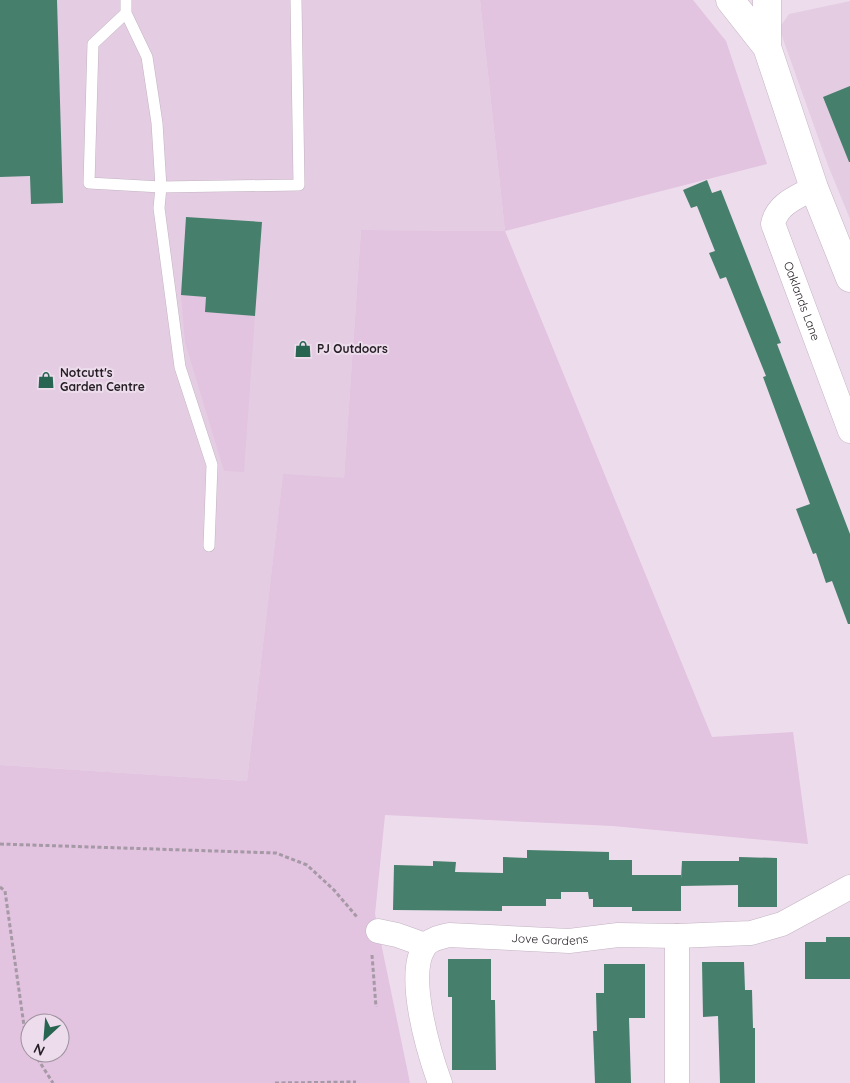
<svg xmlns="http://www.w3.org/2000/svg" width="850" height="1083" font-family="Quicksand,sans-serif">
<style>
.built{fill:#e4cde2}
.green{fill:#e2c3e0;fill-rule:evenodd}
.building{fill:#467f6b}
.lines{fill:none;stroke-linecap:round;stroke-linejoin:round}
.lane-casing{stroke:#c3b3c2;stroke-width:12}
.street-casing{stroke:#c3b3c2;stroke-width:25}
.secondary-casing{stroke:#c3b3c2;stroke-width:29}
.path{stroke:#a699a6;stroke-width:3;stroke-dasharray:4 2.5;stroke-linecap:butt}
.lane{stroke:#fff;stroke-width:11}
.street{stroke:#fff;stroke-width:24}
.secondary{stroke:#fff;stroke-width:28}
.labels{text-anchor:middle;stroke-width:4;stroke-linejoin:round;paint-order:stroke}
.street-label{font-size:12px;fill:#262026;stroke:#eddcec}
.poi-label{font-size:12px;font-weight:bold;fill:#262026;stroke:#eddcec;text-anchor:start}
</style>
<rect width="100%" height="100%" fill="#eddcec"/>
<!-- built -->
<path class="built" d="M0,0H480L505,231L361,230L344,479L283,475L247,781L0,765Z
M850,1V219L829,168L779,28L789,14Z"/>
<!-- green -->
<path class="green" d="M480,0H693L726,41L767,164L505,231L712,737L793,732L808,844L613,826L385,815L375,914L410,1083H0V765L247,781L283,474L344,478L361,230L505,231ZM30,1023H60V1053H30Z
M181,295L206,297V312L255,316L244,472L224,471L185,342Z"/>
<!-- building -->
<path class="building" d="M0,0H57L63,203L31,204L30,176L0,177Z
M850,86V162H849L823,97Z
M707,180L712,193L721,190L781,343L777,344L850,534V624H848L832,581L826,583L816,553L813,554L796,509L810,504L763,377L766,376L726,277L720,279L709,253L715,251L697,206L691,208L683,190Z
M186,217L262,222L255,316L205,312L206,297L181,295Z
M527,850L609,852V860H632V875H681V879L682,861H739V857L777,858V907H738V885L681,886V911H632V907H593V899H589L588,892H561V899H546V906H502V911L393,910L394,865L433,866V861L456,862L455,872L503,873V857L527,858Z
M826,937H850V979H805V942H826Z
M448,959H491V1000H495L496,1070H452V997H448Z
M702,962H744L745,990H752L753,1028H755V1083H720L718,1016L703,1017Z
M604,964H645V1018H629L631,1083H595L593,1031H597L596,993H604Z"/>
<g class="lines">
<!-- lane casing -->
<g class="lane-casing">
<path id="lane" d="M126,0V13L147,57L157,123L161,187L299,185L296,0
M126,13L93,44L89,183L161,187L159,208L180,367L212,465L209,546"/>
</g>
<!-- street casing -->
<g class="street-casing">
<g id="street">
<path id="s1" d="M814,188C797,197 777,204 773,224L850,431"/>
<path d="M378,931L397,935L425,945"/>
<path id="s2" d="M440,1083C429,1053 405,974 425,946C430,939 442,937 449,935L569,941L618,935L677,936L751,933L782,924L850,887"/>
<path d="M677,1083V936"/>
</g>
</g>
<!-- secondary casing -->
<g class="secondary-casing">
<path id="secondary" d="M730,0L767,47
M767,0V47L814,188L850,278"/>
</g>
<!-- path -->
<path class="path" d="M0,844L276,853L307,865L334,890L357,917
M0,887L5,891L26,1040L30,1047
M372,955L376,1007
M34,1053L53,1083
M275,1083L356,1082"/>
<!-- lane -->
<use href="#lane" class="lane"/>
<!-- street -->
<use href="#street" class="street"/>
<!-- secondary -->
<use href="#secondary" class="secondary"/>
</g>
<!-- icons -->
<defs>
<g id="shop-bare" transform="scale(1.35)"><path d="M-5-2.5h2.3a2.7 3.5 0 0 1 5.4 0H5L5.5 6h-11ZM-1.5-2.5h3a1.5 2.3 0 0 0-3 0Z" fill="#276551" stroke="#eddcec" stroke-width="2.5" paint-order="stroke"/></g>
</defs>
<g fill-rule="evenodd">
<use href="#shop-bare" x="303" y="349"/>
<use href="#shop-bare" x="46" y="380"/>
</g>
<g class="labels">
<!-- street labels -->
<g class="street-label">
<text dy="4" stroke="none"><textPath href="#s1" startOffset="139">Oaklands Lane</textPath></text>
<text dy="4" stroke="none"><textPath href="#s2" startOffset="269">Jove Gardens</textPath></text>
</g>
<!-- poi labels -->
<g class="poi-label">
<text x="317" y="353">PJ Outdoors</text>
<text x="60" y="377">Notcutt's<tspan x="60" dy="14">Garden Centre</tspan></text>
</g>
</g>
<!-- north arrow -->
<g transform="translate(45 1038) rotate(206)"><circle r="24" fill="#eddcec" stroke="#9d919d"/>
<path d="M0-4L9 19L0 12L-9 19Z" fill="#276551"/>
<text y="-8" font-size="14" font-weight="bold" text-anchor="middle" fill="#262026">N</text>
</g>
</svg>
